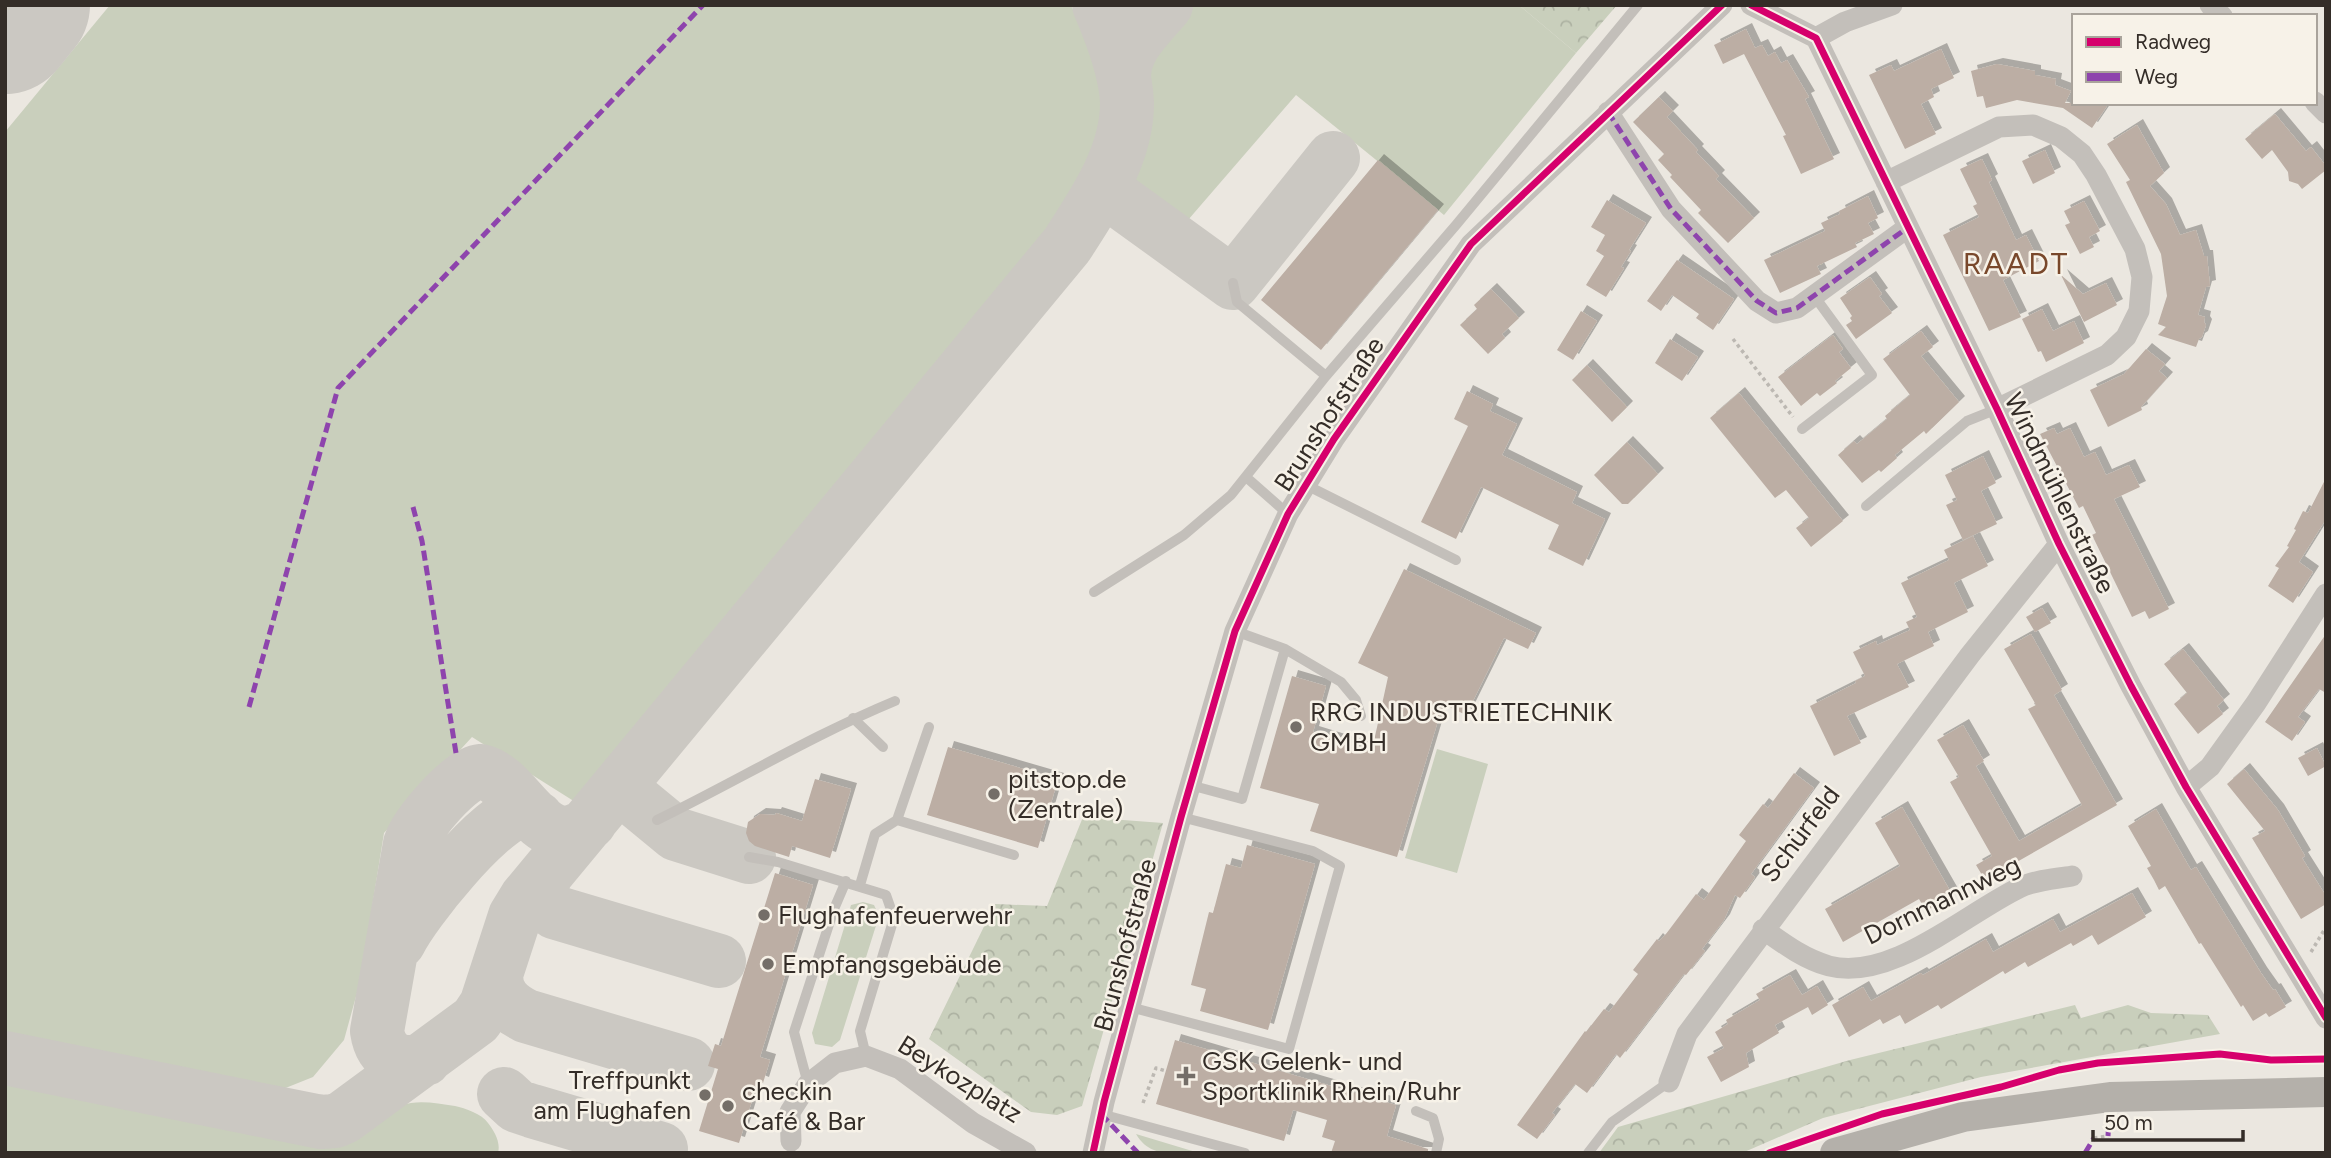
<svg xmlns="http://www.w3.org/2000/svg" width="2331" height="1158" font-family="Figtree,sans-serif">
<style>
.grass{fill:#c9cfbc}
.forest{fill:url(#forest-crowns)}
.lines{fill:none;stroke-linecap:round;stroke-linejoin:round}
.taxiway{stroke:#cbc8c2;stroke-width:54}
.runway{stroke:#cbc8c2;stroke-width:136}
.building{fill:#bcaea4;filter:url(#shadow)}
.path{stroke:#bcb8b2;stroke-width:3.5;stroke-dasharray:3.5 3.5;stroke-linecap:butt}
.service{stroke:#c3bfba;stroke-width:10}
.minor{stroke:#c3bfba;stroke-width:21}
.secondary{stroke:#b4b0aa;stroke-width:30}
.quiet{stroke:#8e44ad;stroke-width:5;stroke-dasharray:10 5;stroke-linecap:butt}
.cycleway-casing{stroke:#f7f2e8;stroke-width:11}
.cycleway{stroke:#d6006c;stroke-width:7}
.poi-dot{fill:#746e68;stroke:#f7f2e8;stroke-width:2.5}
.labels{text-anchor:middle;stroke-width:5;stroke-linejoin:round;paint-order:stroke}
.street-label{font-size:26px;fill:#342d28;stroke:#f7f2e8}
.poi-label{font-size:26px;fill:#342d28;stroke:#f7f2e8;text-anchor:start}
.quarter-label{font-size:30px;letter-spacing:2px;fill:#79482b;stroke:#f7f2e8}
</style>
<defs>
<pattern id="forest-crowns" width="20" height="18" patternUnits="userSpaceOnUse" patternTransform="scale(1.75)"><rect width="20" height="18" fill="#c9cfbc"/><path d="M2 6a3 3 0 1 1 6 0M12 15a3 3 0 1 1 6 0" fill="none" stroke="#adb2a2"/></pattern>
<filter id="shadow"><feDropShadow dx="6" dy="-6" stdDeviation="0" flood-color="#0004"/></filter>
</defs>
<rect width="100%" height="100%" fill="#ebe7e0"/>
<!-- grass -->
<path class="grass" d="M110,5H1071L1095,65L1104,106L1090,167L1054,232L580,805L472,737L384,833L360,982L344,1040L313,1077L283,1089L5,1033V132Z
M1191,5H1519L1576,53L1444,215L1296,95L1188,220L1136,181L1131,162L1152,53Z
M1437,749L1488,764L1457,873L1405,858Z
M863,902L874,905L879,916L840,1040L832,1047L815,1044L812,1033L851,905Z
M5,1084L324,1146C359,1144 377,1108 411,1103C426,1101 440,1104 455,1106C465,1108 482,1114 488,1123C494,1131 501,1142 498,1153H5Z
M1136,1134L1199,1153C1173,1153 1150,1158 1136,1134Z"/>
<!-- forest -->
<path class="forest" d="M1519,5H1617L1576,53Z
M1083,817L1163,823L1082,1106L1057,1115L1031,1112L929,1039L995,904L1047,906Z
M2075,1005L2081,1018L2128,1005L2151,1013L2208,1015L2220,1034L1981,1077L1823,1118L1742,1153H1599L1618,1127L1850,1060Z"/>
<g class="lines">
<!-- taxiway -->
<path class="taxiway" d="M1124,77C1124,47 1147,28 1166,5
M1103,189L1233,283L1333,158
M619,787L676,834L749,857
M546,874C540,889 541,901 554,912L719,961
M399,942C414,911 488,820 519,812L537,818
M496,975C496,996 508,1007 526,1016L688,1064
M5,1058L321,1122L335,1121L344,1117L476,1020L486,1005L515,916L526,898L1067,245C1094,203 1127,156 1127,103C1126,71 1112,35 1099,5
M425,1059C401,1067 381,1058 377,1031L410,844C417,824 460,773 481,771C520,780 542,861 590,822
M504,1094L517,1106L532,1111L661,1149"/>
<!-- runway -->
<path class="runway" d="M5,26L22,5"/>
</g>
<!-- building -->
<path class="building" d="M1746,29L1755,48L1762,45L1768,56L1775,52L1781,63L1787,60L1809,97L1805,99L1834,159L1801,174L1783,136L1786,135L1744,54L1723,64L1714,45Z
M1941,49L1954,78L1931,89L1934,97L1921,104L1936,134L1905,149L1869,75L1891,65L1894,71Z
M1997,64L2035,71V75L2056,79L2055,85L2071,91L2065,103H2109L2092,128L2063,108L2017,100L1986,108L1983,96L1977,97L1971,71Z
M1659,97L1673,111L1667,117L1698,150L1696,152L1719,176L1716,179L1754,218L1728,243L1698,213L1701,210L1670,177L1672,175L1658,160L1664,154L1633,122Z
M2275,114L2306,151L2311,147L2326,166V170L2302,189L2298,184L2289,181L2288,172L2272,150L2262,159L2245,139Z
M2137,125L2164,173L2150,186L2166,204L2180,235L2196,230L2204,256H2207L2210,286L2206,287L2198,315L2205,317L2204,322L2206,325L2202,337L2199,339L2196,347L2158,335L2166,327L2158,324L2167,296L2161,254L2126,182L2130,180L2107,144Z
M2045,150L2055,173L2033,184L2022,161Z
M1982,159L1992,180L1989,182L2016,240L2026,235L2039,261L2003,280L2021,317L1989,331L1943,235L1979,217L1973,206L1977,204L1960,169Z
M1378,160L1438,210L1321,350L1261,300Z
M1868,196L1878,218L1868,223L1874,234L1855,243L1857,247L1817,266L1821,274L1780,293L1764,260L1825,231L1821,223L1840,214L1839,211Z
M1607,200L1646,223L1629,250L1631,251L1621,267L1624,268L1606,297L1586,285L1604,256L1596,251L1605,235L1591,227Z
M2084,201L2100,231L2089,237L2094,247L2080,254L2065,225L2070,223L2064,211Z
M1677,260L1734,299L1713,330L1696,318L1699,314L1672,295L1661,311L1647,301Z
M2061,275L2083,294L2106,283L2117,305L2084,322Z
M1870,277L1882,294L1879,296L1892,313L1856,339L1846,325L1852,321L1850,318L1852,316L1840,298Z
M1491,289L1519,318L1502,334L1505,338L1488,354L1460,325L1477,309L1474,305Z
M2042,309L2053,331L2074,321L2084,343L2046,362L2041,351L2038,352L2022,319Z
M1581,311L1597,321L1573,360L1557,350Z
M1921,331L1933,347L1921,356L1959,402L1926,434L1924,431L1895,455L1897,458L1881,472L1879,470L1862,483L1838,455L1854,441L1857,444L1887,419L1885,416L1910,395L1883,359Z
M1833,335L1843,349L1839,352L1851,368L1835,381L1837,383L1820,396L1817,393L1801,406L1778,377Z
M1670,339L1698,357L1682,381L1655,363Z
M2146,349L2165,364L2159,371L2167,378L2141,407L2142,410L2108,427L2090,390L2124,374Z
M1587,365L1627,407L1612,422L1572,380Z
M1467,391L1493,404L1490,411L1517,424L1502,455L1577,492L1572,503L1605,519L1583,566L1548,549L1559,525L1481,487L1456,539L1421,522L1468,426L1454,419Z
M1739,393L1843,521L1811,547L1796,528L1809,518L1786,490L1775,498L1710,418Z
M2054,428L2057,434L2070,428L2084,457L2095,452L2106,475L2129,465L2140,487L2114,499L2169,609L2149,619L2145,611L2132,617L2092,535L2096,533L2083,506L2079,508L2040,434Z
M1627,442L1658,474L1628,504H1622L1594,475Z
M1983,456L1996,483L1981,491L1997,524L1963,540L1946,505L1957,500L1945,475Z
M2326,478V519L2299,562L2313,572L2293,603L2268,586L2279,568L2275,566L2289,547L2287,546L2296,530L2294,529L2303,511L2308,513Z
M1973,536L1988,566L1954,583L1968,612L1928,632L1934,646L1897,664L1909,687L1847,716L1861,743L1834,756L1810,706L1856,683L1855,681L1865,676L1853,652L1876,641L1877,645L1910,630L1906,622L1917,617L1901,583L1949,560L1944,550Z
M1404,569L1536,633L1528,649L1504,638L1466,715L1443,704L1397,857L1310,831L1319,804L1260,788L1292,676L1326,686L1313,732L1372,750L1388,677L1358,663Z
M2042,608L2051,623L2035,632L2026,617Z
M2031,634L2062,690L2054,695L2117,805L1985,880L1976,865L1992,856L1950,782L1959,777L1937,740L1963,725L1984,761L1976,766L2019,841L2082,805L2028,709L2036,705L2004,649Z
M2326,634V693L2319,689L2298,717L2305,722L2292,741L2265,722Z
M2183,649L2224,700L2217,706L2223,714L2198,734L2174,704L2187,693L2164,664Z
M948,747L1058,779L1038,848L927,815Z
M2317,748L2326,766L2308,776L2298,758Z
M2244,769L2278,810L2305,856L2302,858L2326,896V904L2301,919L2252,838L2265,831L2227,784Z
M1794,773L1814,788L1751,874L1755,877L1740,898L1735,895L1724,920L1702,949L1705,951L1686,975L1684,974L1620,1058L1616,1054L1587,1093L1575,1084L1552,1113L1555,1115L1537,1139L1517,1125L1585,1031L1586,1032L1604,1009L1609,1012L1638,974L1633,970L1657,939L1659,941L1666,934L1696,894L1704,900L1746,841L1739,835L1763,804L1768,808Z
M815,779L851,789L830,858L792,846L789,857L755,846L749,841L746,833L748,822L760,814L775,815L776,813L802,821Z
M1902,807L1953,896L1926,911L1919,899L1843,942L1825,909L1900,866L1875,823Z
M2156,809L2191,870L2196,867L2261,973L2273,990L2275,989L2286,1007L2269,1017L2266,1013L2253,1021L2243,1005L2241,1007L2201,943L2199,944L2165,886L2159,890L2154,880L2147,868L2151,866L2128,826Z
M1247,845L1315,864L1268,1030L1200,1011L1206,989L1191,985L1209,912L1213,913L1226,864L1241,868Z
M775,873L813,885L760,1057L770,1060L763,1083L758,1081L739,1143L699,1131L718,1069L708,1066L715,1044L721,1046Z
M2132,893L2146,917L2098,945L2092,935L2073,946L2071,943L2028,967L2025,962L2005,974L2003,971L1941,1009L1938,1005L1905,1024L1900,1015L1883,1024L1880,1019L1849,1037L1832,1005L1863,987L1871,1001L1921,973L1923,975L1986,939L1993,952L2053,919L2060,932Z
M1790,975L1802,995L1817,986L1828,1005L1812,1015L1808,1007L1775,1025L1779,1033L1746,1053L1749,1067L1721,1082L1707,1057L1724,1048L1715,1032L1728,1024L1726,1020L1760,1000L1756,994Z
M1175,1040L1396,1105L1387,1136L1428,1149V1153H1331L1335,1141L1322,1137L1327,1120L1293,1110L1284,1141L1156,1104Z"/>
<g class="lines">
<!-- path -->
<path class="path" d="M1733,339L1793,417
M2311,952L2326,927
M1143,1103L1156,1068L1166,1071
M2094,1138L2108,1136"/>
<!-- service -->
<path class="service" d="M1233,283L1237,302L1326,376
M1802,429L1872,375L1815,297
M1246,477L1288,514
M1306,485L1456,560
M1866,506L1967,421L1997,409
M1094,592L1184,535L1231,495L1326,376L1456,225L1638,5
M1285,649L1341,682L1356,700L1361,716
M853,718L883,747
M1190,785L1242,799L1285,649L1235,631
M657,820C737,781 813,735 895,701
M897,820L1014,855
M749,857L778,862L886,895L894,918L860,1031L866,1056
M860,885L875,834L897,820L929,727
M1130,1007L1289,1049L1340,866L1313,851L1181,817
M808,1084L794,1032L834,909L846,881
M1416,1111L1433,1118L1439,1139L1436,1153
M1101,1114L1245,1153
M1588,1153L1612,1122L1669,1082"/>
<!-- minor -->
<path class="minor" d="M1751,5L1816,38L1997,409L2059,544L2131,686L2186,787L2326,1018
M2210,5L2222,16
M1816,38L1845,22L1892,5
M2315,102L2326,113
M1608,112L1671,209L1757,301L1776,313L1797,308L1907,228
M1886,182L1999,127L2033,125L2061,137L2082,154L2096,175L2135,249L2142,277L2139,311L2126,337L2107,355L1997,409
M2186,787L2210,767L2256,703L2326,594
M1763,929C1784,944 1804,959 1829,966C1891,982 1965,914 2019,888C2034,880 2055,879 2072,876
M1669,1082L1687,1034L1970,655L2059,544
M791,1141L790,1112L808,1084L835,1063L866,1056L900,1069L973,1123L1026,1153
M1093,1153L1104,1102L1181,817L1235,631L1288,514L1334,439L1471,244L1722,5"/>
<!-- secondary -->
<path class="secondary" d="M1835,1153L1963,1117L2110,1097L2326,1092"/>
<!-- quiet -->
<path class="quiet" d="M1608,112L1671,209L1757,301L1776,313L1797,308L1907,228
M413,507L422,541L456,753
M249,707L338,388L703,5
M1101,1114L1138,1153
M2108,1136L2109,1118
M2085,1153L2094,1138"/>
<!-- cycleway casing -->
<g class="cycleway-casing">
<path id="cycleway" d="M1751,5L1816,38L1997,409L2059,544L2131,686L2186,787L2326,1018
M1093,1153L1104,1102L1181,817L1235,631L1288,514L1334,439L1471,244L1722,5
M1769,1153L1882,1114L2001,1087L2059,1070L2098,1063L2220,1054L2271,1060L2326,1059"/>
</g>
<!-- cycleway -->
<use href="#cycleway" class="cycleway"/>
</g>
<!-- markers -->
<g class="poi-dot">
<circle cx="1296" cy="727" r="7"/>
<circle cx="994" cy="794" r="7"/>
<circle cx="764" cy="915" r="7"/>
<circle cx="768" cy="964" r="7"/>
<path d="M1182.5 1065.5h7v7h7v7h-7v7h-7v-7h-7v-7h7z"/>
<circle cx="705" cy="1095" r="7"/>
<circle cx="728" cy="1106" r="7"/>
</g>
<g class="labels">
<!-- street labels -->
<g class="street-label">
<text transform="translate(1329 414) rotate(-57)" y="9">Brunshofstraße</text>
<text transform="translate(2060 493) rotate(64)" y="9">Windmühlenstraße</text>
<text transform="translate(1800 834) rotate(-53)" y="9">Schürfeld</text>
<text transform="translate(1942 900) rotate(-26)" y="9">Dornmannweg</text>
<text transform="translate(1125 945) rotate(-75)" y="9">Brunshofstraße</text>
<text transform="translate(960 1079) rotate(32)" y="9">Beykozplatz</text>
</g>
<!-- poi labels -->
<g class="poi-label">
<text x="1310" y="721">RRG INDUSTRIETECHNIK<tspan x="1310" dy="30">GMBH</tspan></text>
<text x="1008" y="788">pitstop.de<tspan x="1008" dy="30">(Zentrale)</tspan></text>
<text x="778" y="924">Flughafenfeuerwehr</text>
<text x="782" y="973">Empfangsgebäude</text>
<text x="1202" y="1070">GSK Gelenk- und<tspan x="1202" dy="30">Sportklinik Rhein/Ruhr</tspan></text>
<text x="691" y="1089" text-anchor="end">Treffpunkt<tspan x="691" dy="30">am Flughafen</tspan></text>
<text x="742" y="1100">checkin<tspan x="742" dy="30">Café &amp; Bar</tspan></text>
</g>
<!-- quarter labels -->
<g class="quarter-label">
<text x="2016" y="274">RAADT</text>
</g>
</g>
<!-- border -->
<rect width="2331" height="1158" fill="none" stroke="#342d28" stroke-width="14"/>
<!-- legend -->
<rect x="2072" y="14" width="245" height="91" fill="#f7f2e8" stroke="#a9a39b" stroke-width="2"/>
<rect x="2086" y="37" width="35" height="10" fill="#d6006c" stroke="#a9a39b" stroke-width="2"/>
<text x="2135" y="49" font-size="21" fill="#342d28">Radweg</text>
<rect x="2086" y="72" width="35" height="10" fill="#8e44ad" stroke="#a9a39b" stroke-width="2"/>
<text x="2135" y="84" font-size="21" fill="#342d28">Weg</text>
<!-- scale -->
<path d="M2093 1130v10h150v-10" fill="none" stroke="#342d28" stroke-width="3.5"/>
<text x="2104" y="1130" font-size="21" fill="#342d28" stroke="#f7f2e8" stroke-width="5" paint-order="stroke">50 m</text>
</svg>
